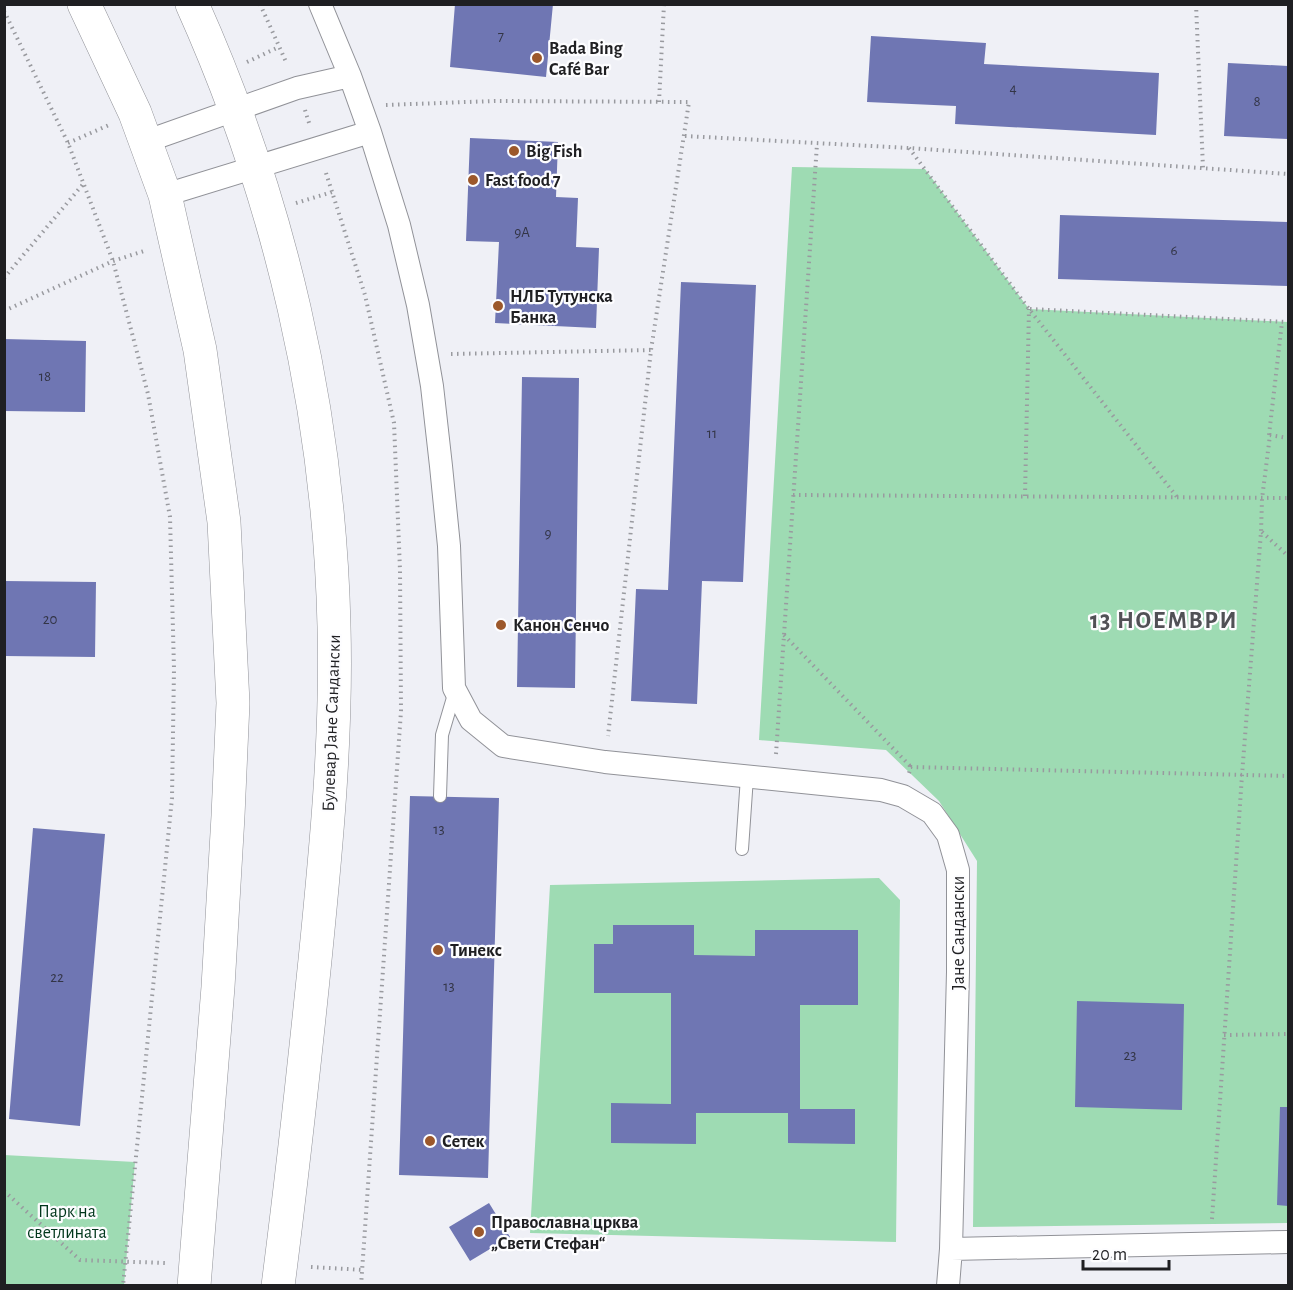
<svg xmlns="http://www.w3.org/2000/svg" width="1293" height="1290" font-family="'Alegreya Sans',sans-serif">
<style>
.green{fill:#9edbb3}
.building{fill:#6f76b3}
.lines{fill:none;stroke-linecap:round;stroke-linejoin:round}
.lane-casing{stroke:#919298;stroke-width:14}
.street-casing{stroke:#919298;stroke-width:24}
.secondary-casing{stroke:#919298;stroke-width:34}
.path{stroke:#999a9f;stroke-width:4;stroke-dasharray:1.5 4.5;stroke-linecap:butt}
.lane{stroke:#fff;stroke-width:12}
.street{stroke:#fff;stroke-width:22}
.secondary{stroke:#fff;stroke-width:33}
.poi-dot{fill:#9c582b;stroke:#fdfdff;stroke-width:2}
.labels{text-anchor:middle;stroke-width:4.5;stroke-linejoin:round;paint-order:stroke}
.number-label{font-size:15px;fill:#333546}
.poi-label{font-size:18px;font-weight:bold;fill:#1f1f22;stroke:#fdfdff;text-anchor:start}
.street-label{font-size:18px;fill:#1f1f22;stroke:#fdfdff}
.park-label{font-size:18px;fill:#00361b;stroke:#fdfdff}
.district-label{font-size:24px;font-weight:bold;letter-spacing:1.5px;fill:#515156;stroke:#fdfdff}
</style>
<rect width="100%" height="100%" fill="#eff0f6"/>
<!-- green -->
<path class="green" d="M792,167L925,169L1029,309L1288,322V1223L973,1227L977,861L939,801L886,750L759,740Z
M879,878L900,900L896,1242L530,1233L550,885Z
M4,1155L135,1162L124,1285H5Z"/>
<!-- building -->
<path class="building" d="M455,4H553L546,77L450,67Z
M871,36L986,43L984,64L1159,73L1156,135L955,124L956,106L867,102Z
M1228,63L1288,66V139L1224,136Z
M470,138L558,142L556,197L578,198L576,247L599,248L596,328L495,323L499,242L466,241Z
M1060,215L1288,222V286L1058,279Z
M681,282L756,285L743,582L702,581L697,704L631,701L636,589L668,590Z
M4,339L86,341L85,412L4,411Z
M522,377L579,378L575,688L517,687Z
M4,581L96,582L95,657L4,656Z
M410,796L499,798L488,1178L399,1175Z
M33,828L105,834L80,1126L9,1119Z
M613,925H694V955L755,956V930H858V1005H800V1109H855V1144L788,1143V1113H696V1144L611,1143V1103L671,1104V993H594V944H613Z
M1077,1001L1184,1004L1182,1110L1075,1107Z
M1280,1107H1288V1206L1277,1205Z
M489,1203L510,1237L470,1261L449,1227Z"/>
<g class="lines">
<!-- lane casing -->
<g class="lane-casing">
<path id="lane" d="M440,796L442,735L455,691
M742,849L747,777"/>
</g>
<!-- street casing -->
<g class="street-casing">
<path id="street" d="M320,4L350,76L370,132L399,225L418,305L432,386L441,466L449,546L454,688L471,720L503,746L605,762L881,790L903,796L932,813L948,835L958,870V972L951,1249L948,1286
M147,141L297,88L350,76
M165,195L370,132
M951,1249L1288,1242"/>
</g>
<!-- secondary casing -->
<g class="secondary-casing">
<path id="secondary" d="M84,4L135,113L165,195L200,350L224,522L233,703L228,816L218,987L194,1286
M192,4C280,200 329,412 334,626C337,737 326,850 315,960C304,1068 292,1177 278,1286"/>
</g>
<!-- path -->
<path class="path" d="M260,4L287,64
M1196,4L1203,168
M4,11L68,143L113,261L148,394L170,517L174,669L172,798L123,1286
M247,62L279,47
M659,102L664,4
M386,105L494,101L689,102L651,350L608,736
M305,110L310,126
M685,136L909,148L1288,174
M68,143L109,125
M909,148L1029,309L1177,497
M326,173L365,295L394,423L400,570L401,711L361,1286
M296,203L332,192
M4,278L84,183
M1030,309L1288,322
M4,311L113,261L147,250
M451,354L651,350
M1269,435L1282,322
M793,495L1288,498
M1025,496L1029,309
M1262,532L1288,556
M784,635L911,767
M776,754L817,144
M909,773L911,767L1288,776
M1224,1035L1288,1034
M4,1191L80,1260L165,1263
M1212,1219L1242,775L1261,532L1262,499L1270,435L1288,438
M311,1267L364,1270"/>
<!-- lane -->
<use href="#lane" class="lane"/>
<!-- street -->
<use href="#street" class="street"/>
<!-- secondary -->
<use href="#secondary" class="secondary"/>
</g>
<!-- markers -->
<g class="poi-dot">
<circle cx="537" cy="58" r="6"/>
<circle cx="514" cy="151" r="6"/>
<circle cx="473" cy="180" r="6"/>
<circle cx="498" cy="306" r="6"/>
<circle cx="501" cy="625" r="6"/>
<circle cx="438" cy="950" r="6"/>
<circle cx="430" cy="1141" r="6"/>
<circle cx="479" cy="1232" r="6"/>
</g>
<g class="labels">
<!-- number labels -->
<g class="number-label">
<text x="501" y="41">7</text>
<text x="1013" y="93">4</text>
<text x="1257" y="106">8</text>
<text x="522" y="237">9A</text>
<text x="1174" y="255">6</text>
<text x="45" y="381">18</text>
<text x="712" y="438">11</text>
<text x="548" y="538">9</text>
<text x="50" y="624">20</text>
<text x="439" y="834">13</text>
<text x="57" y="982">22</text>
<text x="449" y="991">13</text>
<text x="1130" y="1060">23</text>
</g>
<!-- poi labels -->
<g class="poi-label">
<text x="549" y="54">Bada Bing<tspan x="549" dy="21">Café Bar</tspan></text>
<text x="526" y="157">Big Fish</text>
<text x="485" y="186">Fast food 7</text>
<text x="510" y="302">НЛБ Тутунска<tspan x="510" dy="21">Банка</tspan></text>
<text x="513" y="631">Канон Сенчо</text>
<text x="450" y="956">Тинекс</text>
<text x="442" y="1147">Сетек</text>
<text x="491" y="1228">Православна црква<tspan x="491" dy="21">„Свети Стефан“</tspan></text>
</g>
<!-- street labels -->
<g class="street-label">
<text transform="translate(331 723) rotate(-88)" y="6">Булевар Јане Сандански</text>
<text transform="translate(958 933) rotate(-90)" y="6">Јане Сандански</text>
</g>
<!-- park labels -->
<g class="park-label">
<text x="67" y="1217">Парк на<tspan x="67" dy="21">светлината</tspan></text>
</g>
<!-- district labels -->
<g class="district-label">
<text x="1164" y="628">13 НОЕМВРИ</text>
</g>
</g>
<!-- border -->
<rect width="1293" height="1290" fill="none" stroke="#1f1f22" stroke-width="12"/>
<!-- scale -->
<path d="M1083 1260v9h86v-9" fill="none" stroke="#1f1f22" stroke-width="3"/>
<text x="1092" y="1260" font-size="18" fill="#1f1f22" stroke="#fdfdff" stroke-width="4.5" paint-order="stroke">20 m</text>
</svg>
